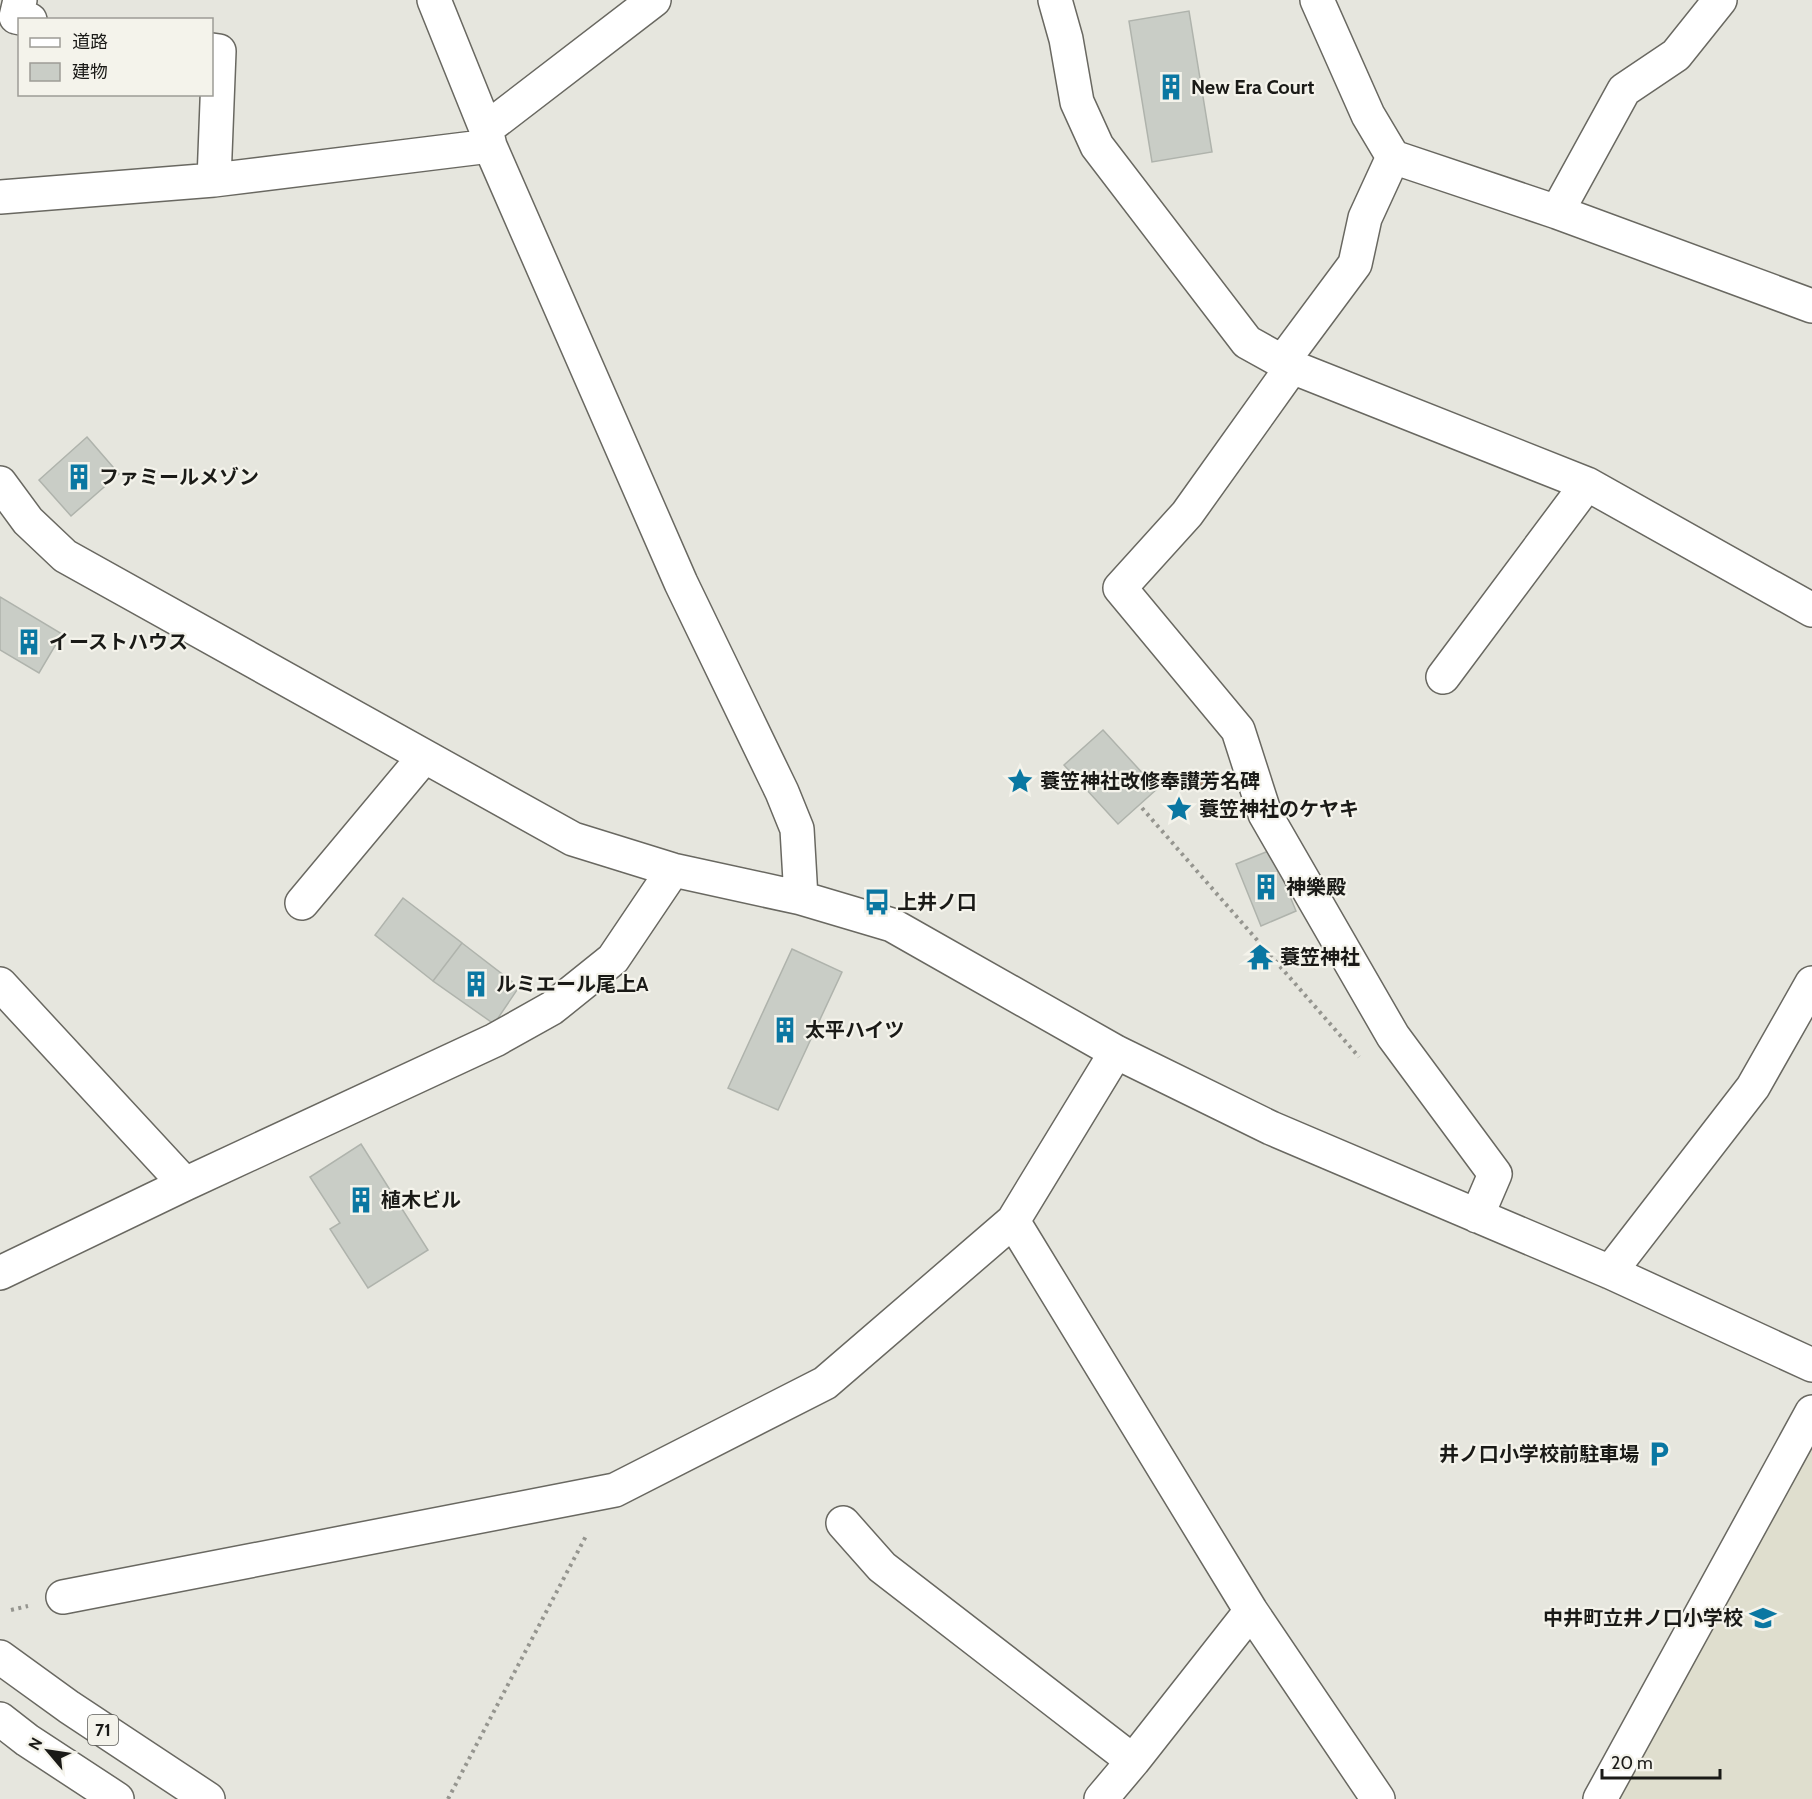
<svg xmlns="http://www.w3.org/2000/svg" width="1812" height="1799" font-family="Cabin,'Noto Sans JP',sans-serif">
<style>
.built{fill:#dfdece}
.building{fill:#c9cdc6;stroke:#afb3ac;stroke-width:1.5}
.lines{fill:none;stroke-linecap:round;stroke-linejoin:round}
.minor-casing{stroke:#696861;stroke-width:36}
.major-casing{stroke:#696861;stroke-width:36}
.path{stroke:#95958f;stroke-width:4;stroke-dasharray:3 4.5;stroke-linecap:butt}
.minor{stroke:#fff;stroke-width:33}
.major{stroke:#fff;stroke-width:33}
.tree{fill:#ad8b6f}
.labels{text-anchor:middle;stroke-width:4.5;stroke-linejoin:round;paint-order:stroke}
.shield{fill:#f4f3eb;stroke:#5b5b57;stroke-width:1.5}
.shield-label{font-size:18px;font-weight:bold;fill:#1a1a17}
.poi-label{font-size:20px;font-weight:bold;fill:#1a1a17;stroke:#f4f3eb;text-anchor:start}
</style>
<rect width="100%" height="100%" fill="#e6e6de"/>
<!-- built -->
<path class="built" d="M1812,1437V1799H1617Z"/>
<!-- building -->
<path class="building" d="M1189,11L1212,152L1152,162L1129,21Z
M87,437L119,474L71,516L39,480Z
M0,597L62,634L39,673L0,650Z
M1103,730L1157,789L1118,824L1064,765Z
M1271,850L1296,911L1261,926L1236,864Z
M403,898L462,943L433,981L375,935Z
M462,943L519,987L494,1024L433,981Z
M792,949L842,972L778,1110L728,1088Z
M361,1144L428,1250L368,1288L330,1229L340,1223L310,1177Z"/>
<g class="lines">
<!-- minor casing -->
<g class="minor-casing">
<path id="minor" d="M20,0L16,17L30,20
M434,0L486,129L490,146L681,583L782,792L797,829L801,898
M1055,0L1066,39L1077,102L1097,146L1247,342L1292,367L1587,484L1812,610
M1317,0L1368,115L1393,157L1557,212L1812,306
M212,50L219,51L214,180
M486,129L654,0
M0,197L214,180L490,146
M1557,212L1624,90L1676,55L1720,0
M1283,361L1355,264L1365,218L1393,157
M1292,367L1187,514L1120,588L1238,730L1265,814L1393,1036L1495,1174L1477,1216
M0,483L28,521L65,556L573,839L673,870L801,898L892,925L1116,1052L1271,1128L1610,1272L1812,1365
M1443,677L1587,484
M302,903L424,757
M0,984L185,1184
M1013,1221L1251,1611L1378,1799
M1610,1272L1753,1087L1812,983
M0,1273L185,1184L495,1040L552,1008L613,959L673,870
M843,1523L882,1567L1133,1761
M63,1597L615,1490L825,1383L1013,1221L1116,1052
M1101,1799L1133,1761L1251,1611
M1600,1799L1812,1412"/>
</g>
<!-- major casing -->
<g class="major-casing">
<path id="major" d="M0,1657L69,1707L208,1799
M0,1719L27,1740L117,1799"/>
</g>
<!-- path -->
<path class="path" d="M1142,808L1359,1057
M11,1610L28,1606
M448,1799L587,1534"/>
<!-- minor -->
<use href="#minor" class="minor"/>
<!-- major -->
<use href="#major" class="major"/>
</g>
<!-- trees -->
<circle class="tree" cx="1196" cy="781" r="9"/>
<!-- icons -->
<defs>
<g id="building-bare" transform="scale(2.07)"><path d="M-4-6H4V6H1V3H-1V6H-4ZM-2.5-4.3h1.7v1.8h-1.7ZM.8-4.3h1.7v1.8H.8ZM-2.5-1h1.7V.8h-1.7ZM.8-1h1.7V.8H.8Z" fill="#0a77a2" stroke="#f4f3eb" stroke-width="2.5" paint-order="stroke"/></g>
<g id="sight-bare" transform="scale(2.07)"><path d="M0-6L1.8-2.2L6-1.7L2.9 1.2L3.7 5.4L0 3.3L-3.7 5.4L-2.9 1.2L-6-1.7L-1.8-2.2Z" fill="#0a77a2" stroke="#f4f3eb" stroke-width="2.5" paint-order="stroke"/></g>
<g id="bus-bare" transform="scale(2.07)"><path d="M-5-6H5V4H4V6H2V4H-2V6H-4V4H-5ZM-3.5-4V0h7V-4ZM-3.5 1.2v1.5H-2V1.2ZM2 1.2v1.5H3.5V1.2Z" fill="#0a77a2" stroke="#f4f3eb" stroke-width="2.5" paint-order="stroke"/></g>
<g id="temple-bare" transform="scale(2.07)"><path d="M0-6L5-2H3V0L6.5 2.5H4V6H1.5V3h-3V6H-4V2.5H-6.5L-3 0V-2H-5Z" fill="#0a77a2" stroke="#f4f3eb" stroke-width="2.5" paint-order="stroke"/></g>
<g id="parking-bare" transform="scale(2.07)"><path d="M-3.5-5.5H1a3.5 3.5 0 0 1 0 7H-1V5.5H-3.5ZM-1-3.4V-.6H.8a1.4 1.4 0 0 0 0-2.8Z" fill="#0a77a2" stroke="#f4f3eb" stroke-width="2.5" paint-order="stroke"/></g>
<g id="school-bare" transform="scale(2.07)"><path d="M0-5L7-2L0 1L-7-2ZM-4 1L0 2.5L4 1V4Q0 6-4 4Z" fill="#0a77a2" stroke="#f4f3eb" stroke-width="2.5" paint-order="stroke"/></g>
</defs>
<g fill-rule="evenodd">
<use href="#building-bare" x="1171" y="87"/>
<use href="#building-bare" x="79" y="477"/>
<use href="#building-bare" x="29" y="642"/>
<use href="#sight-bare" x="1020" y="781"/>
<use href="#sight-bare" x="1179" y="809"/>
<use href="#building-bare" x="1266" y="887"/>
<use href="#bus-bare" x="877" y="902"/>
<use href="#temple-bare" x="1260" y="957"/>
<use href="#building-bare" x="476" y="984"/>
<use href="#building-bare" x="785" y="1030"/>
<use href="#building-bare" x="361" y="1200"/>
<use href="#parking-bare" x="1659" y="1454"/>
<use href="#school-bare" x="1763" y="1618"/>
</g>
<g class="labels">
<!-- shield labels -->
<rect class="shield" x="88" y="1715" width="30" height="30" rx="4.5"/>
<g class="shield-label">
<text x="103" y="1736">71</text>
</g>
<!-- poi labels -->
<g class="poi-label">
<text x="1191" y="94">New Era Court</text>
<text x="99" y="484">ファミールメゾン</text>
<text x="49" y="649">イーストハウス</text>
<text x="1040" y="788">蓑笠神社改修奉讃芳名碑</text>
<text x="1199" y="816">蓑笠神社のケヤキ</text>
<text x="1286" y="894">神樂殿</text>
<text x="897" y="909">上井ノ口</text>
<text x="1280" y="964">蓑笠神社</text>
<text x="496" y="991">ルミエール尾上A</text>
<text x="805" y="1037">太平ハイツ</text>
<text x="381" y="1207">植木ビル</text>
<text x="1639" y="1461" text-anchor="end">井ノ口小学校前駐車場</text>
<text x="1743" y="1625" text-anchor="end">中井町立井ノ口小学校</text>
</g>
</g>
<!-- legend -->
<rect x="18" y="18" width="195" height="78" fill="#f4f3eb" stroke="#9d9c96" stroke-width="1.5"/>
<rect x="30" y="38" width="30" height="9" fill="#ffffff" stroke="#9d9c96" stroke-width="1.5"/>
<text x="72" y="48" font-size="18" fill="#1a1a17">道路</text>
<rect x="30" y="63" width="30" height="18" fill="#c9cdc6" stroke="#9d9c96" stroke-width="1.5"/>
<text x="72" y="78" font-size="18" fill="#1a1a17">建物</text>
<!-- north arrow -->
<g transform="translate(48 1751) rotate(299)" stroke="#f4f3eb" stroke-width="4.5" paint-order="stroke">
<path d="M0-4.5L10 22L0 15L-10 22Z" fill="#1a1a17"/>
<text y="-9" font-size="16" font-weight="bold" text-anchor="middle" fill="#1a1a17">N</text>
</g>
<!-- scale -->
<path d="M1602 1769v9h118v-9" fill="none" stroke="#1a1a17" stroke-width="3"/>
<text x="1611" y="1769" font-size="18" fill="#1a1a17" stroke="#f4f3eb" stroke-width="4.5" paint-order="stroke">20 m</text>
</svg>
